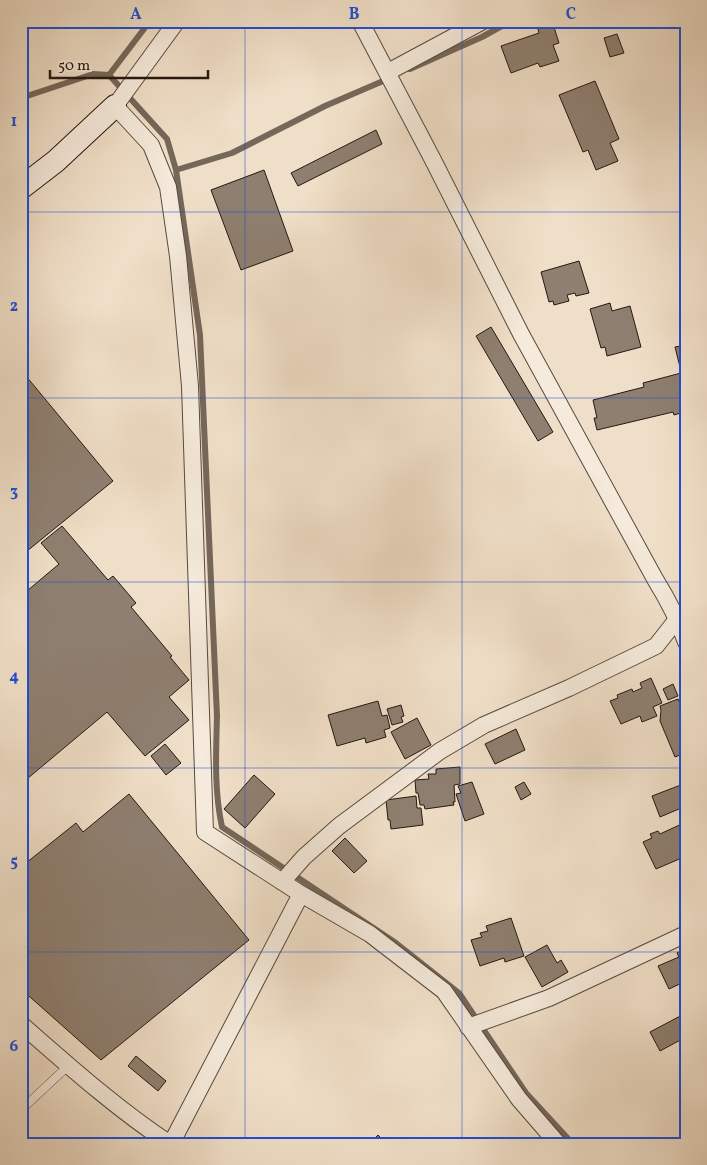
<svg xmlns="http://www.w3.org/2000/svg" width="707" height="1165" font-family="Vollkorn,serif">
<style>
.lines{fill:none;stroke-linecap:round;stroke-linejoin:round}
.stream{stroke:#75675a;stroke-width:6}
.building{fill:#8e7f70;stroke:#241811}
.lane-casing{stroke:#574a3f;stroke-width:9}
.street-casing{stroke:#574a3f;stroke-width:18}
.secondary-casing{stroke:#241811;stroke-width:24}
.lane{stroke:#f5eadb;stroke-width:8}
.street{stroke:#f5eadb;stroke-width:16}
.secondary{stroke:#f5eadb;stroke-width:22}
.grid{fill:none;stroke:#1d4ed8;stroke-width:1;stroke-opacity:0.55}
.neatline{fill:none;stroke:#1d4ed8;stroke-width:2}
.grid-label{font-size:16px;text-anchor:middle;font-weight:bold;fill:#1d4ed8}
</style>
<rect width="100%" height="100%" fill="#f0dfc8"/>
<filter id="stains"><feTurbulence type="fractalNoise" baseFrequency=".004" numOctaves="4"/><feColorMatrix values="0 0 0 0 .2 0 0 0 0 .09 0 0 0 0 .02 0 0 0 .5 -.17"/></filter>
<radialGradient id="worn" r=".72"><stop offset=".6" stop-color="#630" stop-opacity="0"/><stop offset="1" stop-color="#630" stop-opacity=".3"/></radialGradient>
<g class="lines">
<!-- stream -->
<path class="stream" d="M410,69L482,37L511,21
M109,75L150,21
M21,98L93,74L109,75L167,139L176,170L200,335L217,716C216,753 214,790 222,827L396,943L459,993L526,1093L573,1144
M176,170L232,153L325,106L390,78"/>
</g>
<!-- building -->
<path class="building" d="M553,24L559,43L553,45L559,61L540,67L538,63L511,73L501,46L539,33L538,29Z
M617,34L624,53L610,57L604,38Z
M595,81L619,139L610,143L618,161L596,170L588,150L583,152L559,95Z
M376,130L382,144L298,186L291,173Z
M264,170L293,251L241,270L211,190Z
M579,261L589,293L576,296L575,293L567,295L569,301L554,305L553,301L549,302L541,272Z
M610,303L612,311L630,306L641,347L607,356L605,347L601,348L590,309Z
M491,327L553,432L538,441L476,336Z
M686,345V370L681,371L675,347Z
M21,370L113,481L21,556Z
M685,372L686,409L684,410V412L674,415L673,412L597,430L594,418H597L593,400L644,387L643,383Z
M62,526L108,580L113,576L136,603L131,607L172,656L170,657L189,680L169,697L189,720L145,756L107,712L21,784V596L59,564L41,543Z
M651,678L662,703L653,707L657,716L642,722L640,716L621,724L610,701L618,698L617,695L632,689L633,692L642,688L640,683Z
M673,684L678,696L668,700L663,689Z
M678,699L686,717V762L683,763L680,755L675,757L660,721L661,710L660,706Z
M378,701L382,716L387,715L390,728L384,730L386,737L366,743L365,738L337,746L328,715Z
M401,705L404,716L401,717L403,722L392,725L387,709Z
M417,718L431,745L405,759L391,732Z
M516,729L525,750L495,764L485,744Z
M165,744L181,763L166,775L151,756Z
M460,767V784L454,785L455,802H453L454,805L425,809L424,805H420L418,793H416L415,780L429,779L428,774H436V769Z
M254,775L275,794L245,828L224,809Z
M472,782L484,814L465,821L456,794L461,793L458,786Z
M524,782L531,794L521,800L515,787Z
M686,783V806L660,817L652,796Z
M129,794L249,940L101,1060L21,989V867L76,823L83,832Z
M416,796L417,808H421L423,825L391,829L390,820H388L386,800Z
M686,822V861L684,857L656,869L643,842L652,838L650,834L658,831L660,834Z
M345,838L367,861L354,873L332,851Z
M511,918L524,956L505,962L504,958L480,966L471,940L482,937L480,933L488,931L486,926Z
M547,945L557,963L561,960L568,972L542,987L525,957Z
M686,948V981L669,989L658,966L679,957L677,953Z
M686,1013V1037L660,1051L650,1032Z
M136,1056L166,1081L158,1091L128,1066Z
M378,1135L387,1144H369Z"/>
<g class="lines">
<!-- lane casing -->
<g class="lane-casing">
<path id="lane" d="M21,1110L68,1066"/>
</g>
<!-- street casing -->
<g class="street-casing">
<path id="street" d="M177,21L115,106L151,145L168,187L178,256L190,386L205,832L301,894L370,934L444,991L519,1099L558,1144
M360,21L433,160L521,334L655,579C668,600 678,619 686,642
M388,72L483,21
M282,882L304,857L339,826L440,751L484,725L569,688L656,646L678,618
M21,1024C69,1066 117,1109 170,1144
M468,1027L549,998L686,934
M171,1144L301,894"/>
</g>
<!-- secondary casing -->
<g class="secondary-casing">
<path id="secondary" d="M21,188L56,161L115,106"/>
</g>
<!-- lane -->
<use href="#lane" class="lane"/>
<!-- street -->
<use href="#street" class="street"/>
<!-- secondary -->
<use href="#secondary" class="secondary"/>
</g>
<!-- grid -->
<path class="grid" d="M245,21V1144M462,21V1144M21,212H686M21,398H686M21,582H686M21,768H686M21,952H686"/>
<!-- margin -->
<rect width="707" height="1165" fill="none" stroke="#f0dfc8" stroke-width="55"/>
<!-- scale -->
<path d="M50 70v8h158v-8" fill="none" stroke="#241811" stroke-width="2.5"/>
<text x="58" y="70" font-size="15" fill="#241811" stroke="#f5eadb" stroke-width="4" paint-order="stroke">50 m</text>
<rect x="28" y="28" width="652" height="1110" class="neatline"/>
<g class="grid-label">
<text x="136" y="19">A</text>
<text x="354" y="19">B</text>
<text x="571" y="19">C</text>
<text x="14" y="126">1</text>
<text x="14" y="311">2</text>
<text x="14" y="496">3</text>
<text x="14" y="681">4</text>
<text x="14" y="866">5</text>
<text x="14" y="1051">6</text>
</g>
<rect width="100%" height="100%" filter="url(#stains)"/>
<rect width="100%" height="100%" fill="url(#worn)"/>
</svg>
